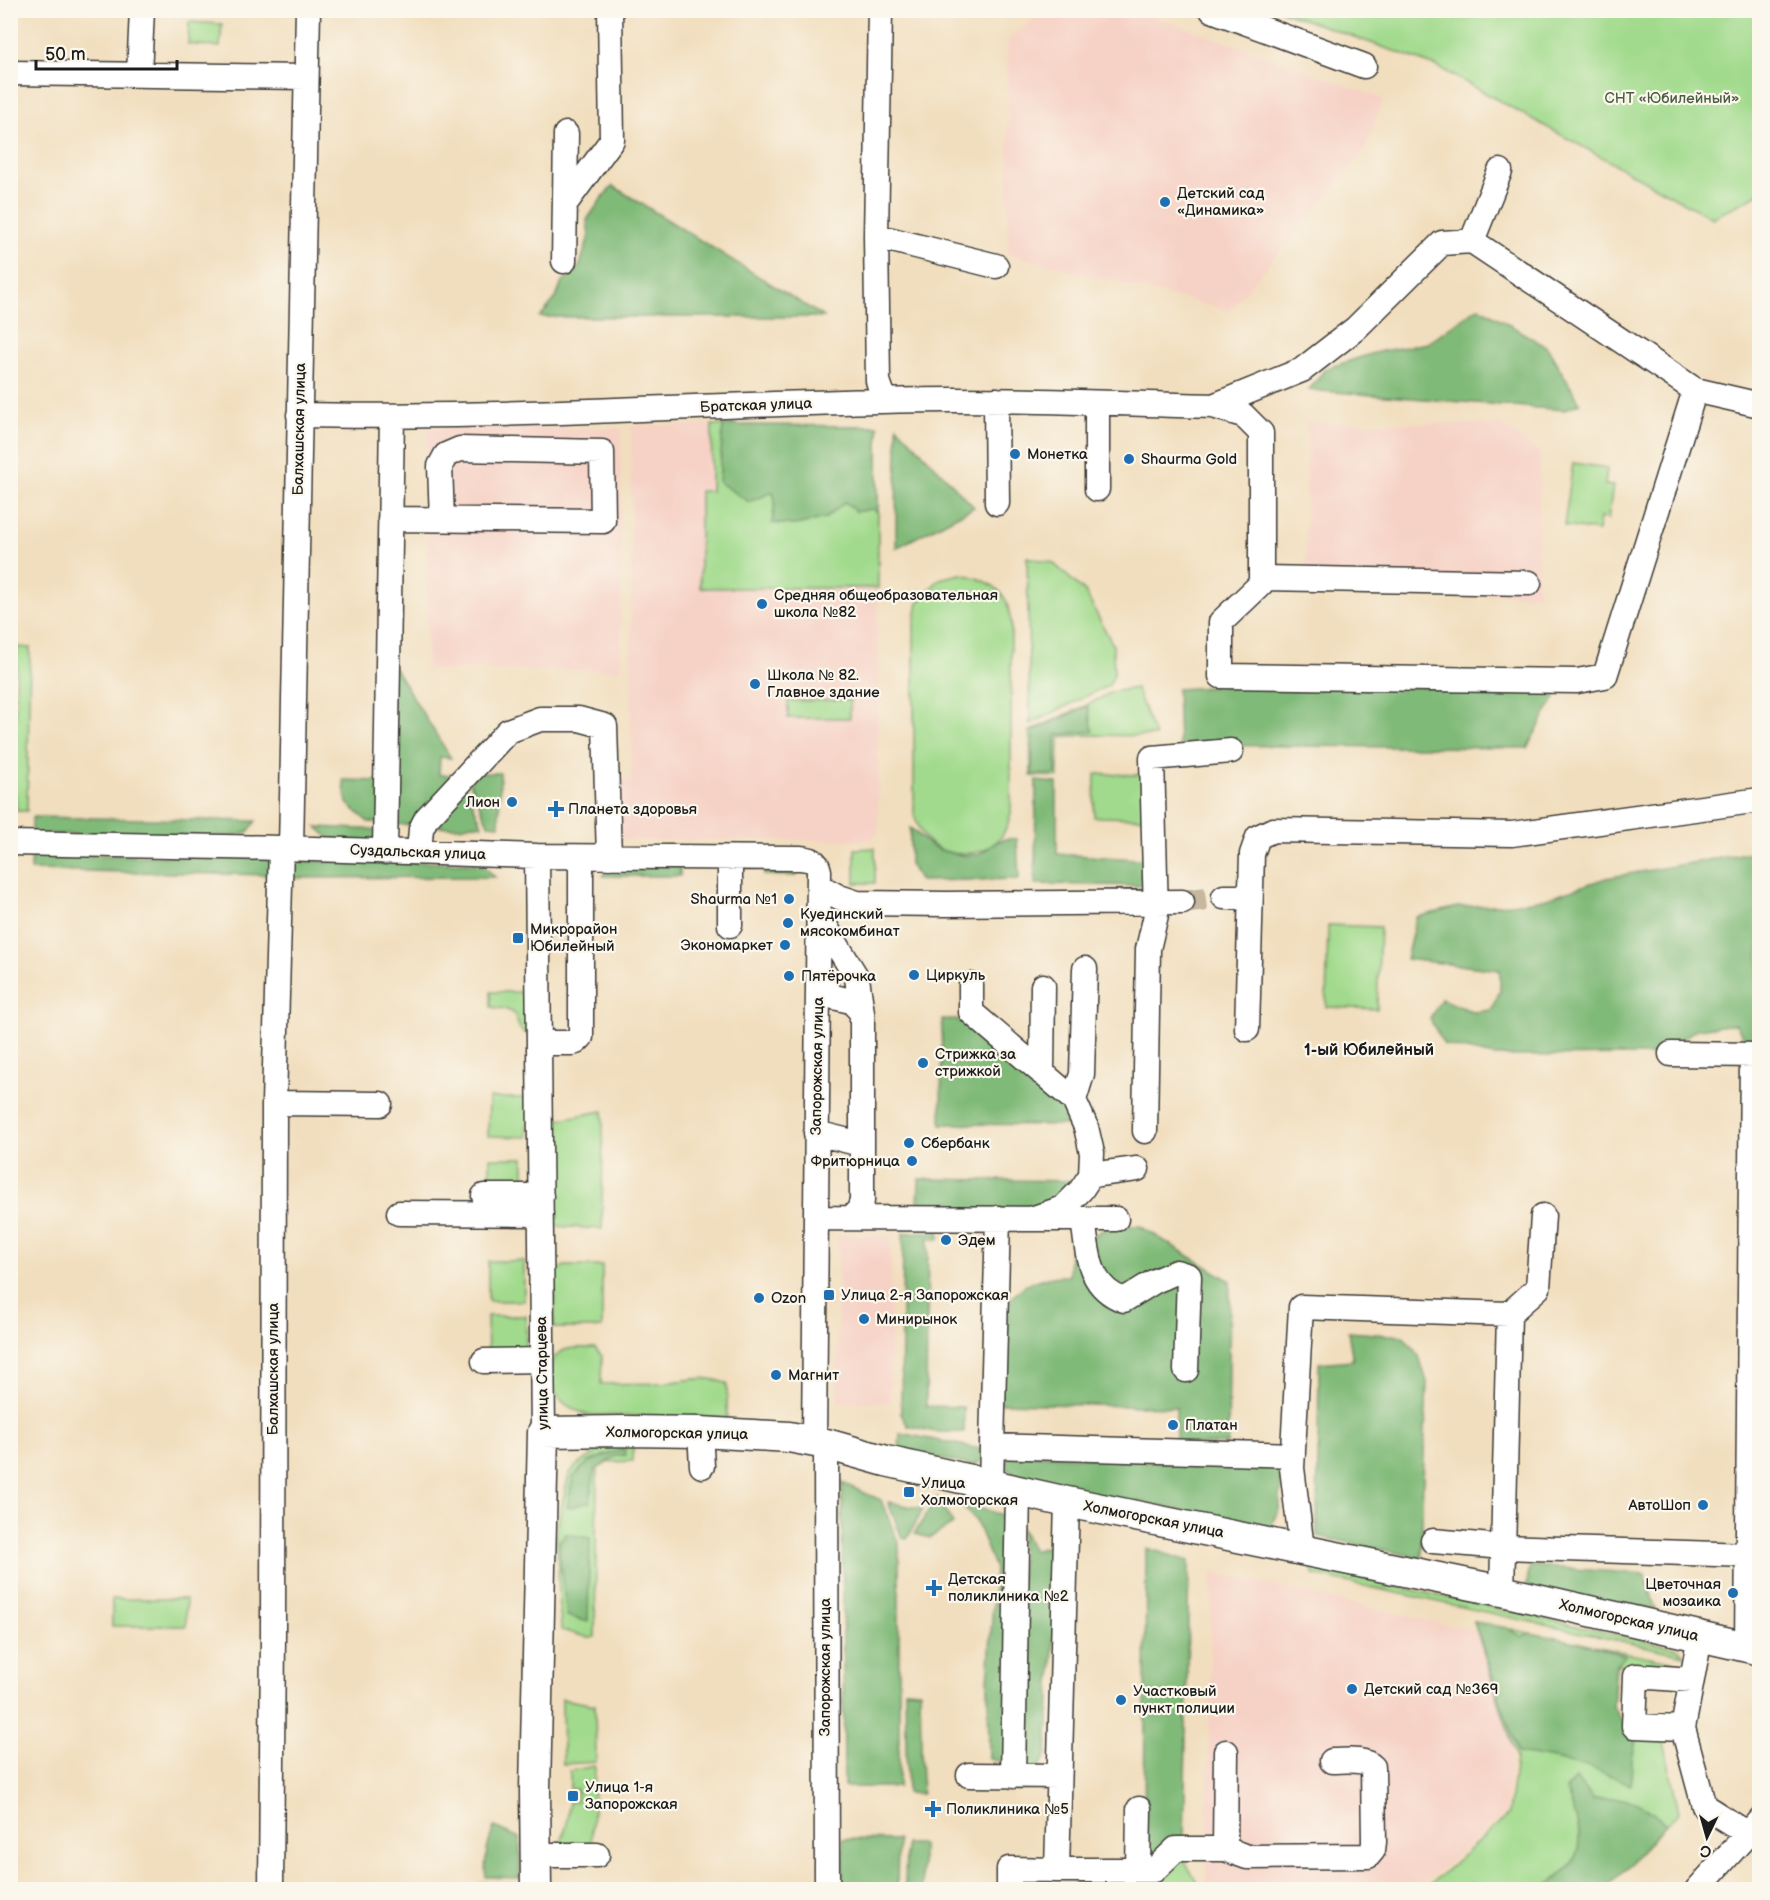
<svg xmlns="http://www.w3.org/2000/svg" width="1770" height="1900" font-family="'Balsamiq Sans',sans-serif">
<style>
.built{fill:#f6d1c5}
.green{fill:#a1da8c;stroke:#5e7b54;stroke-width:1.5}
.forest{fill:#80ba78;stroke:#4e6b4a;stroke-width:1.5}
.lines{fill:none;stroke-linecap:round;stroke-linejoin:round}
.minor-tunnel{stroke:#c6b79e;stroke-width:24;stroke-dasharray:24 12;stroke-linecap:butt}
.minor-casing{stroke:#3c3934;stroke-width:27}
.major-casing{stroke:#3c3934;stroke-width:33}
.minor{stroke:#fff;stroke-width:24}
.major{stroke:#fff;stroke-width:30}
.poi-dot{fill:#1f6fb2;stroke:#fbf7ec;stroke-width:2}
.labels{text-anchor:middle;stroke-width:4.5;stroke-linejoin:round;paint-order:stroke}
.park-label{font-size:15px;fill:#4b5e43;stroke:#fbf7ec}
.poi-label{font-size:15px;fill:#1c1c1c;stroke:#fbf7ec;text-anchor:start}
.street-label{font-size:15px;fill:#1c1c1c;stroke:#fbf7ec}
.neighbourhood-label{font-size:16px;font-weight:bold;fill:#1c1c1c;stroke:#fbf7ec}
</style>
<rect width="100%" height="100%" fill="#fbf7ec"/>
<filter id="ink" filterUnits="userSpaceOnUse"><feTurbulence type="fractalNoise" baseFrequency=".0167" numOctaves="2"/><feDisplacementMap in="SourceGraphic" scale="12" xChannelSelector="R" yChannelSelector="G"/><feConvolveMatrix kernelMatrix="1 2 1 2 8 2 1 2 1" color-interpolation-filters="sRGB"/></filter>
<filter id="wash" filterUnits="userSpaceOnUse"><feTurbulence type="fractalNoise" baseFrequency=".008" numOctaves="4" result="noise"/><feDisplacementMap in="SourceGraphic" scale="24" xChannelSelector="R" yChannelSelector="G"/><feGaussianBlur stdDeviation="1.35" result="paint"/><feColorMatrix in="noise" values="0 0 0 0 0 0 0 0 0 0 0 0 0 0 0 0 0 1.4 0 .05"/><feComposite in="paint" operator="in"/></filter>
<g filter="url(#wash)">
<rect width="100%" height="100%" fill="#f1debe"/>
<!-- built -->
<path class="built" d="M1045,10L1141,11L1383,99L1365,150L1229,311L1008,254V40Z
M1307,422L1502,425L1540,453L1538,595L1305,591Z
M631,425L878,426V833L871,840H613V780H631Z
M427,428H621V670H427Z
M838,1236H891L890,1402H837Z
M1212,1572L1475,1631L1513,1746L1506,1813L1417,1889L1206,1890Z"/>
<!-- green -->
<path class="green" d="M1281,11H1759V194L1712,218L1436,66Z
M189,22L222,24L220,47L188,44Z
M712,425L878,426V588H700V491H711Z
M1573,463L1607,468L1605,485L1613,486L1608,519L1600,518L1598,531L1564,526Z
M1027,557L1053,563L1085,592L1113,645L1114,674L1109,685L1030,724Z
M960,574C978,577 998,583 1006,601C1009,607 1009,615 1011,621V813C1008,824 1005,835 996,842C979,857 948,858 930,843C921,836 918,825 914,815V624L918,603L929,590L940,579Z
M17,647L30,648L27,811H17L14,780Z
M1136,688L1155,736L1087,735L1059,737L1058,777L1031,776L1030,731L1091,703L1112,692Z
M850,700V718H788V701Z
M1095,774L1148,775L1147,818L1094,817Z
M875,848V883H855V849Z
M1328,925L1380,927L1377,1009L1326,1007Z
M491,992H522L528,1011L530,1034C518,1034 518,1021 514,1013L505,1009L491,1007Z
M489,1098H529L528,1137L488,1136Z
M603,1111L602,1229L555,1226V1120Z
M490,1158H524V1191H490Z
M488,1261H524V1301H488Z
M564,1266H602V1328H554L555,1273Z
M487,1316H526V1356H488Z
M595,1348L602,1356L601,1384C621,1383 642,1384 662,1383C685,1382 704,1373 727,1384V1418L587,1415C578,1411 569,1408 562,1401C551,1391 544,1364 558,1354C568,1346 583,1348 595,1348Z
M617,1443H633V1461L609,1462L597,1469L595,1637L590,1638L561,1630L556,1532L569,1474L576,1466L595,1453Z
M1312,1568L1668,1646L1678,1648L1685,1655L1313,1575Z
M112,1599H186V1626H112Z
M1474,1622L1685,1664L1684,1668L1662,1672L1616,1665C1615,1678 1612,1691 1613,1704C1614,1727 1645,1733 1663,1737L1679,1813L1666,1824L1607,1889L1424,1890L1509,1814L1516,1757Z
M562,1699L595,1705L596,1762L563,1764Z
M595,1766L591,1849L559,1848L567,1824L569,1802H576L577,1789H570V1771Z
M1179,1853L1202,1889L1074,1890L1075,1877L1126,1875L1143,1886L1156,1879Z"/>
<!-- forest -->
<path class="forest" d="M613,186L824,317H540L556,298L562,282L579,268L589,236L587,220L602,198Z
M1479,307L1547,347L1580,403L1564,410L1309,390L1325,369L1377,352L1428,343Z
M723,425L878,426V512L872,509L856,512L845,502L826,518L795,525L772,523L775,501L773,492L749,502L719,482Z
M897,426L974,507L896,548Z
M392,664L451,758L440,757L439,775L458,774L414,825L389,824Z
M1231,686L1560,688L1527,748L1179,745L1177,689Z
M1088,706L1093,731L1056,735V774L1032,775L1033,731Z
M476,773H500L499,825L488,824L469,781Z
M343,780L382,781V823L368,822L347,803Z
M1036,781L1057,783V854L1151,860V886L1035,884Z
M465,785L482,825L472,824L460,827L427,826Z
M32,817L256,821L248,832L232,836L32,834Z
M317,827L383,830V843L329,838Z
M910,828C918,833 924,842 932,846C943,852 961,857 974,855C992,852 991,836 1017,839L1019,879L920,881L910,864Z
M1759,851V1046H1749L1736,1024L1697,1029L1656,1055L1494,1056L1444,1045L1430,1019L1441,999L1474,1012L1491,1010L1500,991V970L1406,959L1416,917L1458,907L1512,904L1544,899L1606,878Z
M31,854L264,858L270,860L275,875L31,870Z
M293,861L472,863L484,866L495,877L284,878L289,864Z
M764,863L796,864V876L764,875Z
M680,865V876H603L608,866Z
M942,1019L956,1020L968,1023L1059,1099L1067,1112L1070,1125L941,1124Z
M919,1179L1077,1181L1041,1210H918Z
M1111,1225L1140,1226L1230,1281L1228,1444L1176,1445V1407L1000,1403L1008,1304C1021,1281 1044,1276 1069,1276L1070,1250Z
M939,1231V1239H928L926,1406L964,1407V1432H936L908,1426L901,1414L903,1233Z
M1348,1332L1403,1336L1419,1356L1427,1382L1422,1506V1558L1317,1536L1319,1363L1353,1360Z
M900,1433L986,1450C983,1460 981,1464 970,1465L899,1450Z
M624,1448L626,1455L616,1456L594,1471L590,1502L567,1508L573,1477L588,1462Z
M1004,1453L1280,1469C1280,1487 1285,1520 1265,1528L1018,1478L1008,1469Z
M842,1483L881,1500L899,1545V1787H844Z
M937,1497L953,1524L930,1538L914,1534Z
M888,1502L923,1509L907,1539L902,1538Z
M958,1502L1013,1518L1009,1764L989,1759L988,1683L995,1569L976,1521Z
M1021,1528L1033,1551L1049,1546L1054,1536L1059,1542L1047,1754L1039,1768L1021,1772Z
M566,1534L590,1538L588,1622L567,1616L560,1564L559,1541Z
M1146,1548L1189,1561L1184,1844L1159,1857L1144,1845Z
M1530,1566L1645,1574L1656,1610L1526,1588Z
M1474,1622L1507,1628L1522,1637L1529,1633C1562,1638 1594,1646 1626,1655L1616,1665L1613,1707L1636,1742L1632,1758L1631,1785C1595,1766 1557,1759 1518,1753Z
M905,1690L920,1691L922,1794L907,1793Z
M1576,1779L1593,1799C1633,1798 1635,1798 1666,1824L1607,1889H1543C1552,1882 1565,1873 1572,1863C1587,1839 1575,1813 1566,1789Z
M494,1827L520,1838V1878L486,1877C483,1860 488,1843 494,1827Z
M843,1839L898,1840L897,1889H843Z
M906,1844H922V1889H905Z
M482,1883L518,1885L516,1889L483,1890Z"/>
</g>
<g filter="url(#ink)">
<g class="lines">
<!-- minor-tunnel -->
<path class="minor-tunnel" d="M1182,902L1224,897"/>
<!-- minor casing -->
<g class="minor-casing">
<path id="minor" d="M880,10L876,236L878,381L885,401
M1212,10L1364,66
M10,73L306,77
M139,75L142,10
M565,204L612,140L610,10
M876,236L996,266
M1472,241L1500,171
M564,261L566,134
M996,400L997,503
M1097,403V489
M1213,406L1302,370L1355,329L1442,243L1472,241L1695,390L1760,405
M299,415C494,419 688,405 882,401C993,398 1103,403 1213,406L1243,415L1261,433V584L1221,622V676L1577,681L1605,676L1695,390
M390,519L603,521L602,452L460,449L446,455L440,466L442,519
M1261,578L1529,583
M10,843L281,848L537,856L800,858C810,859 817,860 819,871L814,1442
M291,848L308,10
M385,852L392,416
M419,852L421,829L426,819L508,731L540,719H579L605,726L609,857
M537,856L543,1432
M730,858V925
M819,886L839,897L857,903L946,904L1182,902
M1224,897H1250
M819,916L857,978L862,1013
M818,983L834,997L851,1001L862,1013V1201L859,1210L851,1218
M971,985V1012L1074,1100L1086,1127L1092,1153L1091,1175L1081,1190L1063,1208L1031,1219
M1247,1029L1252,854L1258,837L1273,830L1512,834L1760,800
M539,1043H572L576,1042L581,1037V857
M1671,1054L1760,1055
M1042,1073L1043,986
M1074,1100L1082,1074L1085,969
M274,1103L380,1104
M1145,1131L1148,949L1156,915L1152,758L1231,751
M816,1133L861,1144
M1091,1175L1137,1169
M484,1196H541
M399,1213L541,1214
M816,1218L1116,1219
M1083,1219C1088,1252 1087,1287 1124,1300L1155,1281L1176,1272L1189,1276L1186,1370
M484,1361L542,1360
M700,1432L702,1466
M826,1444L827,1890
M992,1446L1293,1455
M991,1484L998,1218
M1067,1502L1057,1870H1138L1139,1809
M1433,1541L1503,1547L1748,1555
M1302,1549L1292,1468L1301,1307L1509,1314L1538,1288L1543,1216
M1502,1591L1509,1314
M1700,1636L1683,1728L1704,1806L1748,1834
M1747,1647L1752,1055
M1683,1728L1634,1726L1636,1676L1692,1680
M969,1775L1059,1776
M1013,1776L1018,1491
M1225,1849L1226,1752
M535,1855H597
M1138,1870H1154L1176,1849H1225L1247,1857L1368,1856L1373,1850L1374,1842L1373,1767C1364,1758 1345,1761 1332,1761
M271,1890L273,1632L274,1103L281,848
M1009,1890V1869L1057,1870
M1697,1890L1760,1820"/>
</g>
<!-- major casing -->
<g class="major-casing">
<path id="major" d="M536,1890L535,1790L543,1432L626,1431L700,1432L789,1437L826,1444L886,1461L1067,1502L1502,1591L1760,1650"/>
</g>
<!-- minor -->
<use href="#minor" class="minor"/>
<!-- major -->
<use href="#major" class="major"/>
</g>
</g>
<!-- markers -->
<g class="poi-dot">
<circle cx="1165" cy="202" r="6"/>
<circle cx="1015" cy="454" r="6"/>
<circle cx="1129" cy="459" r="6"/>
<circle cx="762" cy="604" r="6"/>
<circle cx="755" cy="684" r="6"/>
<circle cx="512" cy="802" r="6"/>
<path d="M553 800h6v6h6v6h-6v6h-6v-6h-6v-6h6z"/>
<circle cx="789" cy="899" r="6"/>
<circle cx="788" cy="923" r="6"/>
<rect x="512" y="932" width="12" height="12" rx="3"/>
<circle cx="785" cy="945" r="6"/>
<circle cx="914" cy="975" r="6"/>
<circle cx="789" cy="976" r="6"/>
<circle cx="923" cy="1063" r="6"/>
<circle cx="909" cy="1143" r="6"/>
<circle cx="912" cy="1161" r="6"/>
<circle cx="946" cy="1240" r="6"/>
<rect x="823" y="1289" width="12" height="12" rx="3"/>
<circle cx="759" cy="1298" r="6"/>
<circle cx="864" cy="1319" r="6"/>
<circle cx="776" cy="1375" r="6"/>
<circle cx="1173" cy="1425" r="6"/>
<rect x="903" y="1486" width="12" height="12" rx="3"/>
<circle cx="1703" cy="1505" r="6"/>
<path d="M931 1579h6v6h6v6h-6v6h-6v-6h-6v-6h6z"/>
<circle cx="1733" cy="1593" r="6"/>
<circle cx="1352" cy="1689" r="6"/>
<circle cx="1121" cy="1700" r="6"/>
<rect x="567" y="1790" width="12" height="12" rx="3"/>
<path d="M930 1800h6v6h6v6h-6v6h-6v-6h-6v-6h6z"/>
</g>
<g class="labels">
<!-- park labels -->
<g class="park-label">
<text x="1672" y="103">СНТ «Юбилейный»</text>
</g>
<!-- poi labels -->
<g class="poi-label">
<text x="1177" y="198">Детский сад<tspan x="1177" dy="17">«Динамика»</tspan></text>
<text x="1027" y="459">Монетка</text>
<text x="1141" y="464">Shaurma Gold</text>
<text x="774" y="600">Средняя общеобразовательная<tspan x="774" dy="17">школа №82</tspan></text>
<text x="767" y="680">Школа № 82.<tspan x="767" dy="17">Главное здание</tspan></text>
<text x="500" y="807" text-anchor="end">Лион</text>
<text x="568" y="814">Планета здоровья</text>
<text x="777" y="904" text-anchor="end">Shaurma №1</text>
<text x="800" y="919">Куединский<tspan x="800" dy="17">мясокомбинат</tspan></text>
<text x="530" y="934">Микрорайон<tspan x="530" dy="17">Юбилейный</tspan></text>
<text x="773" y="950" text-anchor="end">Экономаркет</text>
<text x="926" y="980">Циркуль</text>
<text x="801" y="981">Пятёрочка</text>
<text x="935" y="1059">Стрижка за<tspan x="935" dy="17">стрижкой</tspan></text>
<text x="921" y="1148">Сбербанк</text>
<text x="900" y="1166" text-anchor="end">Фритюрница</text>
<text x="958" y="1245">Эдем</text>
<text x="841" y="1300">Улица 2-я Запорожская</text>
<text x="771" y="1303">Ozon</text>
<text x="876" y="1324">Минирынок</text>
<text x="788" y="1380">Магнит</text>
<text x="1185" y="1430">Платан</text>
<text x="921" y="1488">Улица<tspan x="921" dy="17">Холмогорская</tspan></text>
<text x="1691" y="1510" text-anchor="end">АвтоШоп</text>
<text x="948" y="1584">Детская<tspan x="948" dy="17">поликлиника №2</tspan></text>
<text x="1721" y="1589" text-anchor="end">Цветочная<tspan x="1721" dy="17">мозаика</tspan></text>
<text x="1364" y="1694">Детский сад №369</text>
<text x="1133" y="1696">Участковый<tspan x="1133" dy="17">пункт полиции</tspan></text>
<text x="585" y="1792">Улица 1-я<tspan x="585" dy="17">Запорожская</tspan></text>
<text x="946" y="1814">Поликлиника №5</text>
</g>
<!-- street labels -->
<g class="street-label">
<text transform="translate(756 405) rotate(-2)" y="5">Братская улица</text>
<text transform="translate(299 429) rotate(-89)" y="5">Балхашская улица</text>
<text transform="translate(418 852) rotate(2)" y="5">Суздальская улица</text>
<text transform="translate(817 1066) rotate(-89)" y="5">Запорожская улица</text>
<text transform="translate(273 1369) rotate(-90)" y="5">Балхашская улица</text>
<text transform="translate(542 1373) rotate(-91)" y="5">улица Старцева</text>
<text transform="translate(677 1433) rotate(1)" y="5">Холмогорская улица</text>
<text transform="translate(1154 1519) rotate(11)" y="5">Холмогорская улица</text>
<text transform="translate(1629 1620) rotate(13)" y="5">Холмогорская улица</text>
<text transform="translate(825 1667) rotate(-90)" y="5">Запорожская улица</text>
</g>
<!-- neighbourhood labels -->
<g class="neighbourhood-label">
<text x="1369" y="1055">1-ый Юбилейный</text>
</g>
</g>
<!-- margin -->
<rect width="1770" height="1900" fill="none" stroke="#fbf7ec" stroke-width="36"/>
<!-- north arrow -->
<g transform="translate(1707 1837) rotate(185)" stroke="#fbf7ec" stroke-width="4.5" paint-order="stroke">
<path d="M0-4.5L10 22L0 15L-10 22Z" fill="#1c1c1c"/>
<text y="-9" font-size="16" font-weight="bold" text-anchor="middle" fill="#1c1c1c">С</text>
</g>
<!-- scale -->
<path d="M36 60v9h141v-9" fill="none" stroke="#1c1c1c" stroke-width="3"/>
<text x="45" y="60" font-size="18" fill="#1c1c1c" stroke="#fbf7ec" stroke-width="4.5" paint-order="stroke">50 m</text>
</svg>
